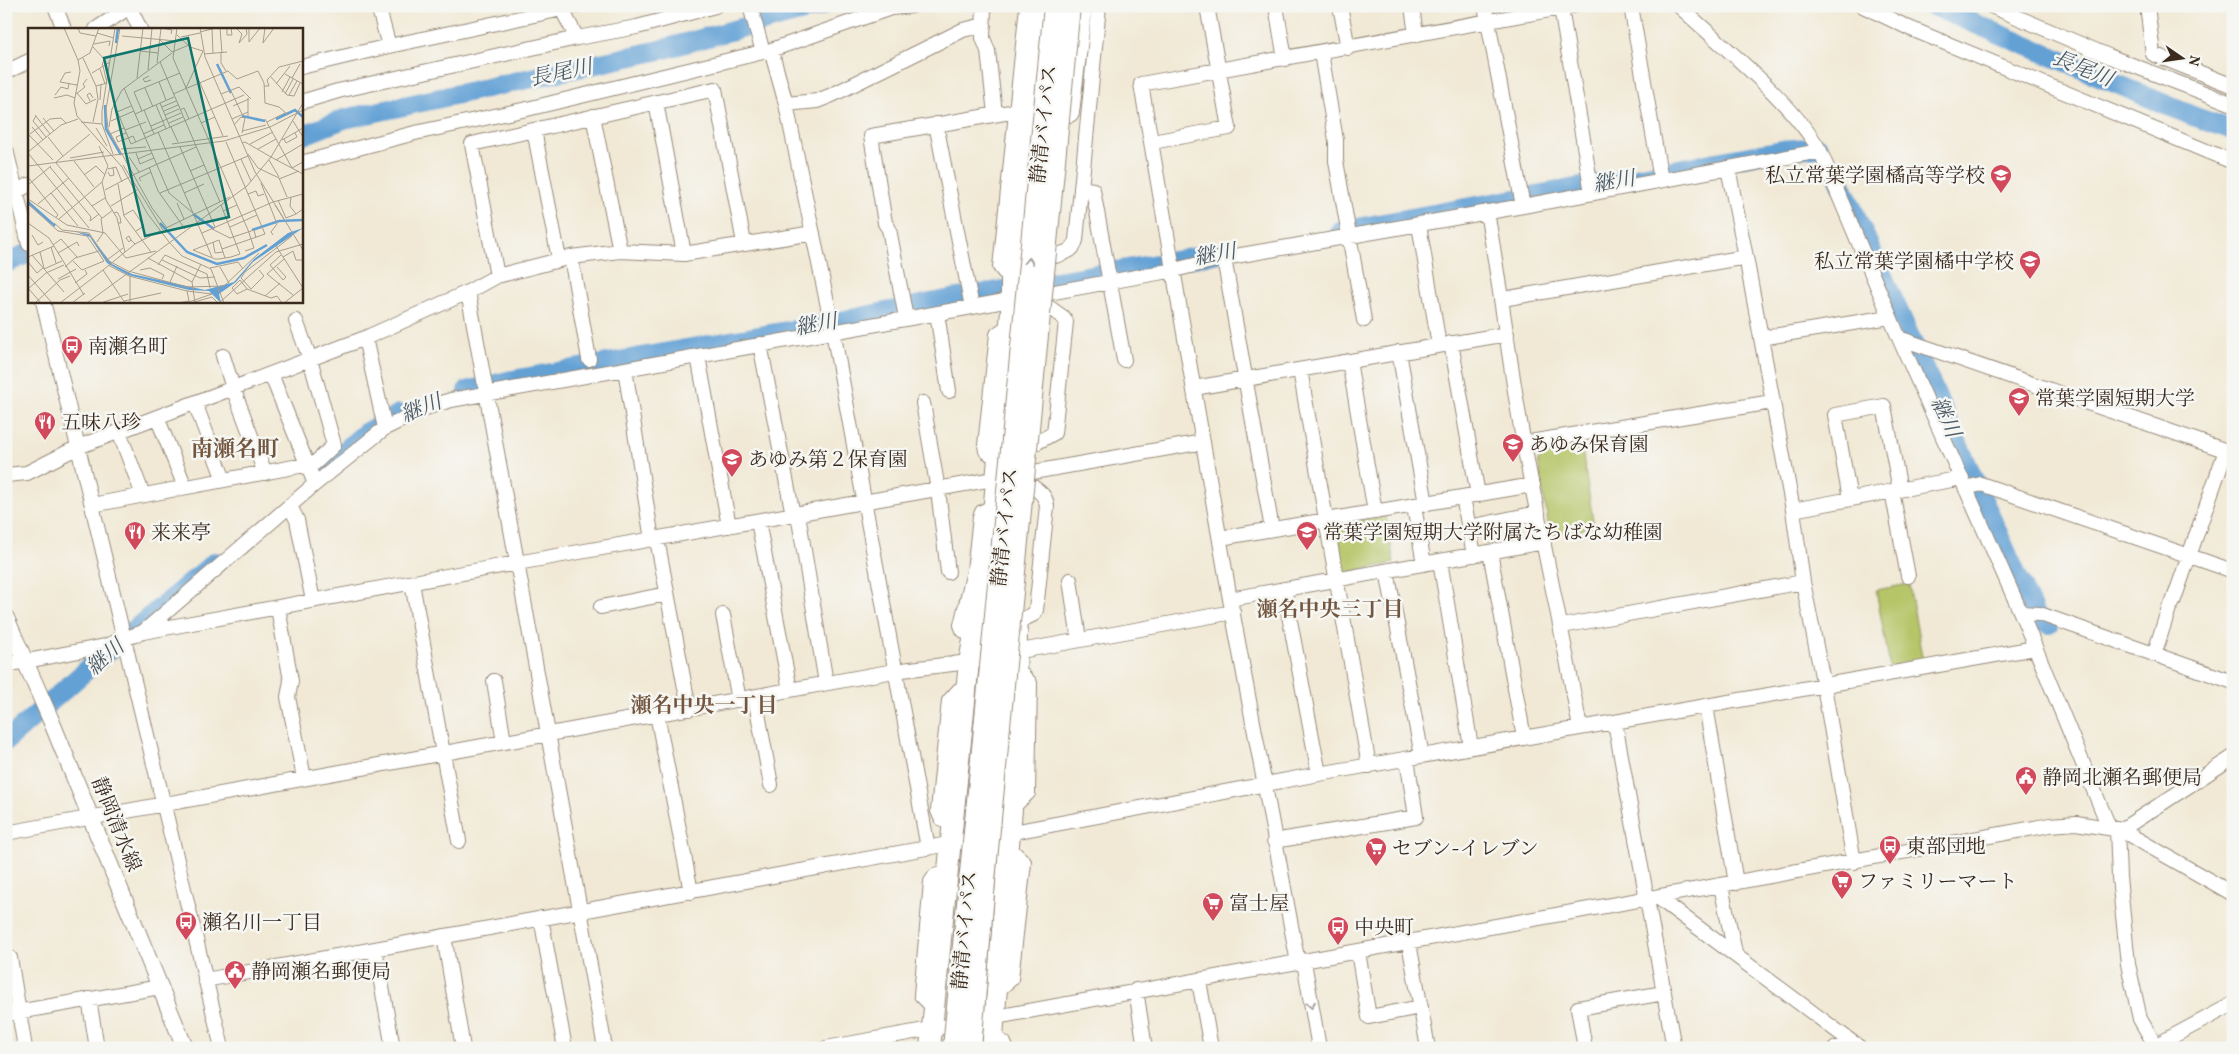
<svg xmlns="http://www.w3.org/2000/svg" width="2239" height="1054" font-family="Vollkorn,'Noto Serif JP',serif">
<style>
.green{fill:#b6c567;stroke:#787842}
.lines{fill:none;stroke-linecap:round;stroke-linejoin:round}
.river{stroke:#63a1d5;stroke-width:20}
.minor-casing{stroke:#968a7a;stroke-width:16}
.major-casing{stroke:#968a7a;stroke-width:18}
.highway-casing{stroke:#968a7a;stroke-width:22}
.minor{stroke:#fff;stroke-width:14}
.major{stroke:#fff;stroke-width:16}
.highway{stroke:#fff;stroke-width:20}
.highway-bridge-casing{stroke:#968a7a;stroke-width:22;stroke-linecap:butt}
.highway-bridge{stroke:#fff;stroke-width:20}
.oneway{stroke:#a79f9a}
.labels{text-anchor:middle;stroke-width:5;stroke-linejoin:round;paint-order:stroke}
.street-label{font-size:20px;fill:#3b2a1e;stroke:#f6f6f2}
.poi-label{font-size:20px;fill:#3b2a1e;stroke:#f6f6f2;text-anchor:start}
.water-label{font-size:21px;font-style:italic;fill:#4b5a67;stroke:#f6f6f2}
.neighbourhood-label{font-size:21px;font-weight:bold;fill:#735640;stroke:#f6f6f2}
.quarter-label{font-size:22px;font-weight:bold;fill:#735640;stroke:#f6f6f2}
.inset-river{fill:none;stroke:#63a1d5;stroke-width:2.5}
.inset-road{fill:none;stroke:#a89d8c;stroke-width:1}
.view{fill:#0f766e;fill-opacity:0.15;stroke:#0f766e;stroke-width:2.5}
.inset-edge{fill:none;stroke:#3b2a1e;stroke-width:2.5}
</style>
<rect width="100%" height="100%" fill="#f6f6f2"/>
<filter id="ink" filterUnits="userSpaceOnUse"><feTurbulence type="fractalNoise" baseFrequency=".02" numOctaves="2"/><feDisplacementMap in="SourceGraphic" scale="10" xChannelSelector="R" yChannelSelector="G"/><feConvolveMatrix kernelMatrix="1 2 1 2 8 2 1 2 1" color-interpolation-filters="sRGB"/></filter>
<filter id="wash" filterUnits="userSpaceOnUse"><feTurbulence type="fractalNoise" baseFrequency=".0096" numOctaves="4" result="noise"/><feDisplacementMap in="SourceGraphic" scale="20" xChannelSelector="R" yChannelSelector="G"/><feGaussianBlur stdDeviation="1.12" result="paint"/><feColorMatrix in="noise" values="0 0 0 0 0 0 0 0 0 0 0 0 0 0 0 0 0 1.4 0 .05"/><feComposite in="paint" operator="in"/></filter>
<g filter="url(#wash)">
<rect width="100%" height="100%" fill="#f1e9d5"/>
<!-- green -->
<path class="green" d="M1581,443L1594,527L1550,535L1538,461L1545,448Z
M1386,516L1394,563L1344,573L1340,571L1332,530L1335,524Z
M1909,584L1923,662L1890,667L1876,590Z"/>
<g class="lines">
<!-- river -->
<path class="river" d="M1933,6L2195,117L2233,130
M301,136L344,119L660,50L821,6
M1837,174L2037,620L2049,624
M1340,231L1782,150L1818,147
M6,263L29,253
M467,391L512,380L810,327L951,299L1220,253
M321,472L365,433L399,414
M6,741L99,659L215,562"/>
</g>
</g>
<g filter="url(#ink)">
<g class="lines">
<!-- minor casing -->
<g class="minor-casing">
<path id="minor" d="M55,6L64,29
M378,6L389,46
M560,6L577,38
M750,6L763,52
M984,6L983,38L988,51L995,114
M1276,6L1285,59
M1340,6L1348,48
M1412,6L1416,35
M1485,6L1523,206
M1631,6L1661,180
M1679,6C1724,48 1790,99 1820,151L1899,338L2021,613L2109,827
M1863,6L1909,28L2233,162
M1991,6L2111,57L2233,104
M2147,6L2153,54L2233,86
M130,8L140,29
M1561,8L1592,193
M96,29L122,12
M771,50L786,104L833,331L928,848
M1321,53L1336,140V161L1364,320
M301,67L389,46L576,6
M6,72L29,61
M301,102L338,91L577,38L637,27L715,6
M656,102L684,254
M786,104L817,101L832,95L963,30L984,25
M593,116L620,251
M936,124L972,307
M534,130L559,259
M1152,142L1229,128L1207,6
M6,150L29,244
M301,163L415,133L527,109L771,50L891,8L912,6
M1728,168L1746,257
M1081,188L1093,190L1124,360
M7,196L29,185
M1487,212C1501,290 1510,368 1524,445C1542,540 1563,634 1580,728
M1419,225L1439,345
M1055,256C1066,252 1073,252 1076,240L1099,6
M571,257L589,359
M1224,258L1272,529
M1011,274L1004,272L1000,267L1001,258L1027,6
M497,276L472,144L715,89L744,243
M468,292L605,1048
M1503,299L1746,257L1793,510L1803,582L1824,686L1854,862
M43,301L222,1048
M937,313L949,391
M906,318L889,229L885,223L871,136L1016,111
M365,338L385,428
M1761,338L1890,317
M1899,338L2233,453
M1451,343L1478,495
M760,344L793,515
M1399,352L1426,504
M223,356L233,388L265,473
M698,356L729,526
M1349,361L1375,512
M625,369L652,540
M1300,370L1369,766
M271,374L315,484
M1194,388L1507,334
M195,403L224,480
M923,403L938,490L948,572
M157,417L185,487
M119,432L143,495
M1036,443L1054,433L1066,322L1064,318L1050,308
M1524,443L1772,402
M998,459L986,451L985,445L997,334L1010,325
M6,475L27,473L78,447L365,338L468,292L497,276L571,257L620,251L684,254L813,233
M1966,488L1981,484L2233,571
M1892,491L1908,576
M1463,497L1474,555
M1850,499L1835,415L1884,406L1900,490
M92,505L315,463L334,445L310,359L296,321
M290,506L297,520L313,601
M1414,506L1424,564
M1793,510L1962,478
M798,514L826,683
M758,521L790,690
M1469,527L1538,513
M1220,538L1533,485
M657,539L689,709
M1490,552L1524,738
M1440,561L1471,747
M1387,571L1422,756
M1070,580L1079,640
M412,583L459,841
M1284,589L1319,774
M1230,599L1544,542
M601,607L667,594
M278,608L291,681L288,697L304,778
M2021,613L2040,614L2233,682
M723,615L739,700
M1018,622L1034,614L1036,610L1047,506C1046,496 1040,492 1032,486
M1562,626L1803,582
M143,632L315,484L385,428L428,407L451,400L972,307L1174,270L1224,258L1523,206L1820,151
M973,638L963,630L961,625L974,571L980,517L982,512L994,506
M1026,650L1233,612
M2154,655L2169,608L2173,602L2226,450
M6,665L105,646L143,632L517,563L1203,442
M494,681L504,742
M755,697L771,785
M1706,706L1736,883
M657,714L691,892
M1615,723L1674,1048
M1012,808L1028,793L1030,683L1016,668
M951,825L941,818L938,811L949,701L959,690L967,687
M2117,829L2119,877L2128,964L2140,1019L2155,1045
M2121,830L2233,757
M6,833L894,671L977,661
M1003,834L1319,774L2035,648
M1274,841L1416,817L1407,759
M1721,886L1735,953
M1657,897L1860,1048
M541,918L565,1048
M444,936L463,1048
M1409,943L1428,1048
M375,949L393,1048
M1358,952L1369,1017L1421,1007
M10,958L25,1048
M1304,962L1319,1048
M1298,963L1230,599L1141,84L1572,6
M205,980L981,838
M1199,981L1211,1048
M1136,990L1145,1048
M997,991L1011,979L1024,862L1009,848
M89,999L97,1048
M933,1007L921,995L931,882L935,876L947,872
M6,1014L160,987
M993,1037L1004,1043L1006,1048
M826,1048L2050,825L2076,823L2121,830L2233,894
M1585,1048L1578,1008L1664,993
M1836,1048L1856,1044
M2151,1048L2233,1004"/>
</g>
<!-- major casing -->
<g class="major-casing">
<path id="major" d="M6,618L50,718L185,1048"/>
</g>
<!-- highway casing -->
<g class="highway-casing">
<path id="highway" d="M1069,112L1082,6
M930,1048L969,662L989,553L995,492L1011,311V274L1041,6
M992,1048L1014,785L1017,631"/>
</g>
<!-- minor -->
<use href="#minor" class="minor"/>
<!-- major -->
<use href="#major" class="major"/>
<!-- highway -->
<use href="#highway" class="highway"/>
<!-- highway-bridge casing -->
<g class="highway-bridge-casing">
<path id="highway-bridge" d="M953,1048L1054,6
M971,1048L986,870L1070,6"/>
</g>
<!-- highway-bridge -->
<use href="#highway-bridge" class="highway-bridge"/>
</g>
<!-- one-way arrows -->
<defs><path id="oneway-chevron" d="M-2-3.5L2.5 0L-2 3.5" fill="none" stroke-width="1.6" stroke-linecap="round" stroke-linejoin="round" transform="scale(1.25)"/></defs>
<g class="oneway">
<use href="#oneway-chevron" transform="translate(1029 261) rotate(-85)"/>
<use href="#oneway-chevron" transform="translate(1311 1005) rotate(80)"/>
</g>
</g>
<!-- icons -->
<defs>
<g id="school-pin" transform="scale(1.125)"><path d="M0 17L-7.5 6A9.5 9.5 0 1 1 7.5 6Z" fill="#d1495b" stroke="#f6f6f2"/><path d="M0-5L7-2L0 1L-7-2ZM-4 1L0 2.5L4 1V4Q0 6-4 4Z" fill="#fff"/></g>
<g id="bus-pin" transform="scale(1.125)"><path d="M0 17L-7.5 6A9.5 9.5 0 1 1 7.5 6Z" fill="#d1495b" stroke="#f6f6f2"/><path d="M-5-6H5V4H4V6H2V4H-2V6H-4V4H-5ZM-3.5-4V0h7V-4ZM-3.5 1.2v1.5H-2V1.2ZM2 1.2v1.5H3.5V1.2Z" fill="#fff"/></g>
<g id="university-pin" transform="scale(1.125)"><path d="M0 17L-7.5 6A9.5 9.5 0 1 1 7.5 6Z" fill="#d1495b" stroke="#f6f6f2"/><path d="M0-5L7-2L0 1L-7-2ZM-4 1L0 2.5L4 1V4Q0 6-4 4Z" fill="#fff"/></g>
<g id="restaurant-pin" transform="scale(1.125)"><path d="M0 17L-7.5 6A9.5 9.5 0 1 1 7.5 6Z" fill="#d1495b" stroke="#f6f6f2"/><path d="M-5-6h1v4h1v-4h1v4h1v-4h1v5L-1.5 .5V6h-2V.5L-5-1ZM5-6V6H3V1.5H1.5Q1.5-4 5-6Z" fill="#fff"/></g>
<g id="civic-pin" transform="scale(1.125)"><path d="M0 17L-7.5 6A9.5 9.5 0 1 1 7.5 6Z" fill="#d1495b" stroke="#f6f6f2"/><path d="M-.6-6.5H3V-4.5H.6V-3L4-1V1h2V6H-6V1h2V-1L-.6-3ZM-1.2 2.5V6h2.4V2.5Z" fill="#fff"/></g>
<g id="supermarket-pin" transform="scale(1.125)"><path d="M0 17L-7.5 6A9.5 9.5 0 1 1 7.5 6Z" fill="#d1495b" stroke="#f6f6f2"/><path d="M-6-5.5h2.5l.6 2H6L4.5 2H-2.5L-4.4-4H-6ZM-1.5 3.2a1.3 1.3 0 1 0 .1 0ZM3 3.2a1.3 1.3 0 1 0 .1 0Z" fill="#fff"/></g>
</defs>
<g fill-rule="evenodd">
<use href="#school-pin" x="2001" y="175"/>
<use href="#school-pin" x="2030" y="261"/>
<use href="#bus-pin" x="72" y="346"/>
<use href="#university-pin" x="2019" y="398"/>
<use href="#restaurant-pin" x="45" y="422"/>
<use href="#school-pin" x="1513" y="444"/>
<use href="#school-pin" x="732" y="459"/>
<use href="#restaurant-pin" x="135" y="532"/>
<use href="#school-pin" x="1307" y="532"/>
<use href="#civic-pin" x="2026" y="777"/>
<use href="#bus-pin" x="1890" y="846"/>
<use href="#supermarket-pin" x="1376" y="848"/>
<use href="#supermarket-pin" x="1842" y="881"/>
<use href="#supermarket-pin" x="1213" y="903"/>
<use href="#bus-pin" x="186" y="922"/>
<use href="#bus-pin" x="1338" y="927"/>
<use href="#civic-pin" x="235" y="971"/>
</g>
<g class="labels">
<!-- street labels -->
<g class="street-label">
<text transform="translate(1043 124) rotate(-84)" y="7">静清バイパス</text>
<text transform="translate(1004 527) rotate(-84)" y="7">静清バイパス</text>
<text transform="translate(117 824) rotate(68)" y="7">静岡清水線</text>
<text transform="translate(964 930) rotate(-85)" y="7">静清バイパス</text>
</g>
<!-- poi labels -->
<g class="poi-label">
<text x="1985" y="182" text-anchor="end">私立常葉学園橘高等学校</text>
<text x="2014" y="268" text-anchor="end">私立常葉学園橘中学校</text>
<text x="88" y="353">南瀬名町</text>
<text x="2035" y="405">常葉学園短期大学</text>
<text x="61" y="429">五味八珍</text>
<text x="1529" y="451">あゆみ保育園</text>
<text x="748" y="466">あゆみ第２保育園</text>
<text x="151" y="539">来来亭</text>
<text x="1323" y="539">常葉学園短期大学附属たちばな幼稚園</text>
<text x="2042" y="784">静岡北瀬名郵便局</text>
<text x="1906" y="853">東部団地</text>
<text x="1392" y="855">セブン-イレブン</text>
<text x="1858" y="888">ファミリーマート</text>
<text x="1229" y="910">富士屋</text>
<text x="202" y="929">瀬名川一丁目</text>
<text x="1354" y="934">中央町</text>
<text x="251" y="978">静岡瀬名郵便局</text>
</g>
<!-- water labels -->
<g class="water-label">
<text transform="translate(2083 68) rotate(22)" y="7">長尾川</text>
<text transform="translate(561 72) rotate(-12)" y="7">長尾川</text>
<text transform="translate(1614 181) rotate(-10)" y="7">継川</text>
<text transform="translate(1215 254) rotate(-10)" y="7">継川</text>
<text transform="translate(816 324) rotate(-10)" y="7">継川</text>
<text transform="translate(421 408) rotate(-22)" y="7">継川</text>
<text transform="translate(1946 417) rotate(66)" y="7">継川</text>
<text transform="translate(105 657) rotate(-41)" y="7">継川</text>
</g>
<!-- neighbourhood labels -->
<g class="neighbourhood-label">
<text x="1330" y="616">瀬名中央三丁目</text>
<text x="704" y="712">瀬名中央一丁目</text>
</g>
<!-- quarter labels -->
<g class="quarter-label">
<text x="235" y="456">南瀬名町</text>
</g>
</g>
<!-- overview -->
<g transform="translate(28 28)">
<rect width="275" height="275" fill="#f1e9d5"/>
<path d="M275,200L225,234L208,254L191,266L193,275L181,263L161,262L100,247L79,235L62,209L48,204L61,206L84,236L104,246L177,262L206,254L226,231L260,205Z" fill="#63a1d5"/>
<path class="inset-river" d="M88,15L90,0M189,36L203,65M77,77L78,101L93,127M214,88L237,93M248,91L267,82L275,89M0,174L27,198M165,186L186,201M132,195L159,224L189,236L216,230L239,217M224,202L251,193L275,192"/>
<path class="inset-road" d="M36,0L50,32M50,0L52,5L68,8M71,0L62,25L50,32L52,43L46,75L49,88L94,139L119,185L141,214L154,228L183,241L196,275M92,0L78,81L80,101L124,180L139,200M133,0L144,2L143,6M149,0L145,30L220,202L226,220L217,223M172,0L177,29L227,144L275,222M184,0L185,25M192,0L194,25M199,0V7H204L203,0M208,0L214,6L211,15L219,6L218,0M221,0V14L232,0M237,0L235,15L246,0M172,4L188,0M69,5L86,10M149,7L162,19L175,23L158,60M94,8L148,13M153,9L172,5M132,12L144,24M66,16L82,13L81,18M65,19L76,31L74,38M112,23L130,25M144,24L161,17M193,25V35L198,43M176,26L199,24M55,30L68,58L70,71L65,94M132,34L192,174M129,35L133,0M72,41L77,56M166,41L195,108M120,42L124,0M43,44L37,45L32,54L49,57M64,45L82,34M257,46L275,56M121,48L115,51L117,54L123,52M243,49L259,67L266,68L272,55M109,50L115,0M264,50L272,36M131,54L138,72M248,56L262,38M68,58L79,55L75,38M236,58H241L239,52L251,39L275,33M96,60L141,165L165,185M117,60L125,79M203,63L214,86M254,64L262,49M49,65L58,76L68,71M48,66L57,59L55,56L59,51M145,66L200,43L209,51L230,43L236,55L237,75L251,79L260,87M193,66L211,59L223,71M257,66L265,51M27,67L33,59L40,61L41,55M261,67L269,53M26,70L39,67L47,70M72,72L73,57M62,73L59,67L62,65L65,70M132,75L142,99M86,76L103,116L170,87M128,77L138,101M205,78L221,71M134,79L148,73M116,82L126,106M152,82L156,80L161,91M114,83L106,64L152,45M136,83L150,77M89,84L103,78M107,86L146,69M7,87L22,106M137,87L151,81M170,87L216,67M8,88L5,93L18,109M220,89V70M15,90L26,103M204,91L220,84M237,91L264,140L275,134M83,93L106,83M265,93L275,109M53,94L74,96M239,94L257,85M141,95L155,89M173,95L187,89M206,97L213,89L217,90L214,105M123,98L153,85M4,99L15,112M81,99L84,81L94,62L144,25M143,99L150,114M68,100L79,118M97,102L118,94M214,103L238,97M130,104L184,229M98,105L88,109L90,114L105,108L108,114M0,106L25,132M2,106L22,91L33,90L38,95M82,106L96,100M115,106L136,97M20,109L35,128M256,111L258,115L269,109L267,105M254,112L275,100M214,115L217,114L243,129M144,116L200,108M222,116L245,104M71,118L80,138L74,154L78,172L89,190L97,224M152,119L187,199M93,121L118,119M230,121L248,111M0,124L33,97L50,91M0,125L61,200M108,125L112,136L126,130M85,126L74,96V83L87,0M220,126L230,140L251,150L259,169M101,129L111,144M243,129L275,146M42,130L76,124M110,131L124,125M213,131L223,153M241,132L251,149M248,132L275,116M46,133L66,159M28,134L62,106M28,135L74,190M95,137L135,202M0,138L196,113L242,99L275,82M22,139L63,189L62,193L71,186M121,139L130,163L157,201M80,141L88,139L94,154M162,143L176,137M80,144L82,148L86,147L85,140M107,146L168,119M56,147L68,138L77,147M0,149L30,187L28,189M251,151L271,143M113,153L111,150L123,144M233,155L249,196L243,204L245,207M90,156L96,188L123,224M0,157L23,138M77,162L107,146M23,165L50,198M132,165L220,128M156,165L176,156M220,166L228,163L230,168L236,166M263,169L262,178L268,186L275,181M0,171L39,197L77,205L98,230L128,223M250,172L258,190L268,186M149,175L156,191M0,176L30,203L59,208L76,233L54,242L45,233M10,176L41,150M193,177L212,226L203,229L191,231H187L165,222L191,212L197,230M247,177L256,191M64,178L77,170M83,178L109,162M195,183L209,177M86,185L89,184L92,189L93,195H90M96,187L105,182L116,198L108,203M31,191L74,154M0,195L21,210L56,267M26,195L34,202L61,205L79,232L100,243L159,259L196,258L231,225M202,199L229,187M138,200L202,169M184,201L202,210L226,202L228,210M174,205L245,174L275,166M4,207L10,217L15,214M103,212L101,214L98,210L101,208L103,212L107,216M69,214L75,205L73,191L85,182M185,214L187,225L195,224M25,217L33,211L49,229M248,218L275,260M23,219L28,235M194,221L237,206L198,114M12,224L16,240M30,225L49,214L51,218M4,227L36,264M0,229L26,218M255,229L265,223L268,232H275M120,230L164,254L167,275M256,231L239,246L265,267M79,232L95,220M134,232L172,250L187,249M0,234L9,245L15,240M80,237L101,248L159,263L184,266L158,275M130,237L137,227L179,246L182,260M37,239L47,230L71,223M192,239L201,255M249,239L258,249L255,252L242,237L253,227M182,240L210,234L215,241M16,241L34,233M112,242L122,240L136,247L134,251M231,242L236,248L223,261L213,250L217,244L264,208M0,247L24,275M30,251L48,241M142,254L149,238M164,254L173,236M47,255L59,246L57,242M0,260L13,275M0,261L18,245L36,237M219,261L209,266L204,260L212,252L219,261L243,270L249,268L254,275M237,268L252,255M96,273L133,265M7,275L32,252L42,248M32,275L75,242M44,275L57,265M59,275L219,158L243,129L275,75M73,275L100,266M97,275L75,242L107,216L132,203M102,275V248M150,275L161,273L159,263M163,275L184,269L190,275M191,275L248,224L275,216M256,275L275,260"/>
<path class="view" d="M160,10L201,189L117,208L76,30Z"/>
<rect width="275" height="275" class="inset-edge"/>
</g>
<!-- margin -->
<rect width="2239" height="1054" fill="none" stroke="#f6f6f2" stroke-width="25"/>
<!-- north arrow -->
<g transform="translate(2182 58) rotate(103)" stroke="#f6f6f2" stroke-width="4" paint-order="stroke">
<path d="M0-4L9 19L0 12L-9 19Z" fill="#3b2a1e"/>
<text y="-8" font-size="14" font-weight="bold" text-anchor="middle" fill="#3b2a1e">N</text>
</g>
</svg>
